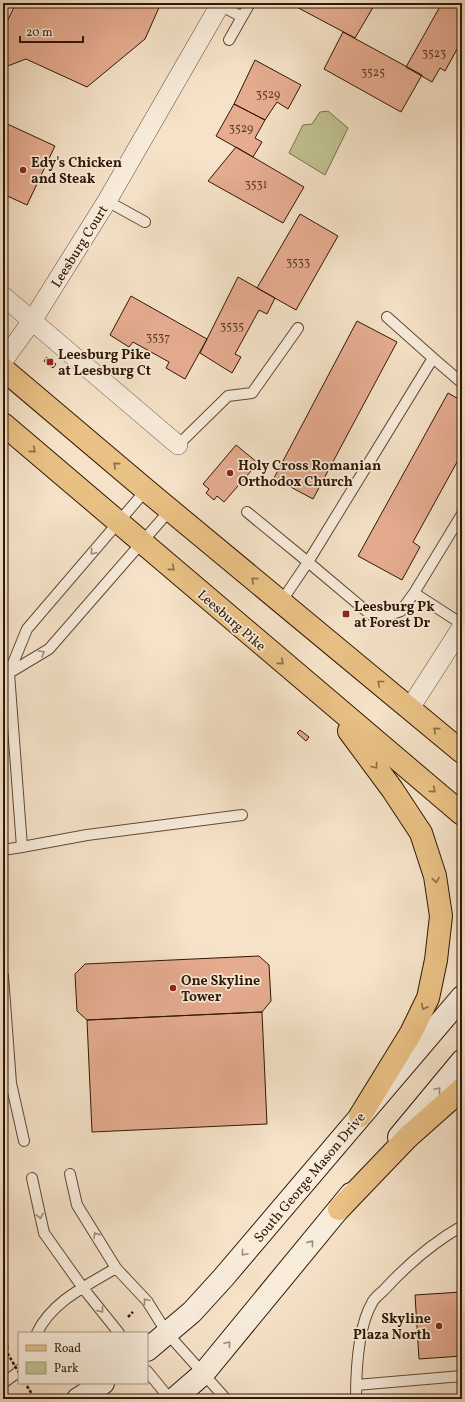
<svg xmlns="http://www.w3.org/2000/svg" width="465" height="1402" font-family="Vollkorn,serif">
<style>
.green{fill:#c1c292;stroke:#786c4c}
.building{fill:#e6ac90;stroke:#301705}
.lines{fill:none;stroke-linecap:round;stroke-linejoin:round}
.service-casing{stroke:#614a36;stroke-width:12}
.minor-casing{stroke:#614a36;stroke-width:20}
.secondary-casing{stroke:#301705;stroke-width:24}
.primary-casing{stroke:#301705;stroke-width:24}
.path{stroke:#301705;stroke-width:2.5;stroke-dasharray:3 2;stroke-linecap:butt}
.service{stroke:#f8ecdb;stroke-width:10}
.minor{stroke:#f8ecdb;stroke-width:19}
.secondary{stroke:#f8ecdb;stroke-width:22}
.primary{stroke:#eac184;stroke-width:22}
.path-bridge{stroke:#301705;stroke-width:2.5;stroke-dasharray:3 2;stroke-linecap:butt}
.oneway{stroke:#8d6c44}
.oneway2{stroke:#9e8c7b}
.poi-dot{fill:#8f2418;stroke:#f8ecdb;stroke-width:1.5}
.labels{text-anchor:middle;stroke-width:3.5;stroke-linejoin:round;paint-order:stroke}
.number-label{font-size:12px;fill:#5e3c28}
.poi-label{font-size:14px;font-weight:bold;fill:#301705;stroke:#f8ecdb;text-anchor:start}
.street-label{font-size:14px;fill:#301705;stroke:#f8ecdb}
</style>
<rect width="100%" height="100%" fill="#f5e2c8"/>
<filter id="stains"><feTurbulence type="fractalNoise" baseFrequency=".005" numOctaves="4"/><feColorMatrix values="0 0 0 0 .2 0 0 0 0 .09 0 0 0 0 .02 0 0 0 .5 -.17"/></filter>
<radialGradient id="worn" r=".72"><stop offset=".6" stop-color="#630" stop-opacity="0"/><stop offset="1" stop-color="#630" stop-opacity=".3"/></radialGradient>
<!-- green -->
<path class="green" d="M328,111L348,128L325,175L289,153L303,125L312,124L320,112Z"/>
<!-- building -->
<path class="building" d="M16,3H161L145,39L87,87L26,59L5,67L3,61V30Z
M289,3H373L375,4L355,38Z
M442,3H460L462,4V40L445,71L440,68L432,82L406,67Z
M343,32L422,75L401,112L324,69Z
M255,60L301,85L288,109L277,102L265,120L234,104Z
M234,104L265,120L255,138L262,142L253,157L216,136Z
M3,122L55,146L27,205L3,194Z
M236,147L304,187L283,223L208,181Z
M300,214L338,236L296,310L257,288Z
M238,277L275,298L267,314L259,310L235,354L241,357L232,373L200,353Z
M131,296L207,339L185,379L166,368L169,362L133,342L129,347L110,335Z
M357,321L397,342L313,499L274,478Z
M47,357L56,364L53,368L44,361Z
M448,393L462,401V453L413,542L420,547L402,580L358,556Z
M236,445L258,463L224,502L217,496L214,500L206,493L209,489L203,484Z
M300,730L309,737L306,741L297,733Z
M259,956L269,965L271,1001L262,1012L87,1020L77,1011L75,974L85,964Z
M262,1012L267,1124L92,1132L87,1020Z
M462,1292V1356L419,1359L415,1295Z
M3,1309L5,1310L8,1349H3Z"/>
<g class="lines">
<!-- service casing -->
<g class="service-casing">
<path id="service" d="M220,5L242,17L250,3
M229,40L242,17
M107,201L145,222
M387,317L433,358
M178,445L228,396L252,393L298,328
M247,512L308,562L371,615L386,616L401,611L414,593
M462,514L414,593L462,624
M281,602L308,562L433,358L462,383
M9,673L49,649L170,510
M22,847L87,835L242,815
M3,850L22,847L9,673L27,629L146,490
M3,976L11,1083L24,1141
M70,1174L77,1205L116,1268L147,1301L167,1333L226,1399
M32,1178L44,1233L83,1288L119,1333
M37,1333C52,1301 88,1285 116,1268
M147,1371L170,1399
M3,1383L17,1373L19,1370
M356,1385L462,1376
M356,1399C356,1371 358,1327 372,1303C374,1298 380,1294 384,1290C406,1266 434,1242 462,1226"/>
</g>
<!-- minor casing -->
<g class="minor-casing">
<path id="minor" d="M3,296L178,445
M3,361L32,321L107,201L221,3
M410,708L462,627"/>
</g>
<!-- secondary casing -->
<g class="secondary-casing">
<path id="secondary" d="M399,1137L462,1061
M147,1350L192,1312L223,1278L462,997
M78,1399L103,1383
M174,1399L203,1374L351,1194"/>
</g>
<!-- primary casing -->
<g class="primary-casing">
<path id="primary" d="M3,369L146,490L462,752
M3,424L462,814
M349,731L392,789L421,833L435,876L441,916L436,960L428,998L411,1033L360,1116
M339,1209L408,1137L462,1089"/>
</g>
<!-- path -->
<path class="path" d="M128,1317L133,1312
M27,1386L35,1399"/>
<!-- service -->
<use href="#service" class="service"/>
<!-- minor -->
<use href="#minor" class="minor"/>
<!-- secondary -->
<use href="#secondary" class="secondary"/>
<!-- primary -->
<use href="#primary" class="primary"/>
<!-- path-bridge -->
<path class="path-bridge" d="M5,1349L19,1373"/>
</g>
<!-- one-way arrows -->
<defs><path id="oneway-chevron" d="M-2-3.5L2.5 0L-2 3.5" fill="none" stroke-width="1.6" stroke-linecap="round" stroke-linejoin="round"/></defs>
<g class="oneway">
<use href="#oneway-chevron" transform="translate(33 450) rotate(40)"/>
<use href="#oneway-chevron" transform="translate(116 465) rotate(-140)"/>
<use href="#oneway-chevron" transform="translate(172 568) rotate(41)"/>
<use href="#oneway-chevron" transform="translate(254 580) rotate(-140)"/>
<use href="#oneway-chevron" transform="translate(281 662) rotate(41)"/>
<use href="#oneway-chevron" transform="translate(380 683) rotate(-141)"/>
<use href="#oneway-chevron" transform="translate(436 730) rotate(-140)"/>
<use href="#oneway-chevron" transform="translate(375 766) rotate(53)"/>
<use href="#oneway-chevron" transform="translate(433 790) rotate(40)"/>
<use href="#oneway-chevron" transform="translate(436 880) rotate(79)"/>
<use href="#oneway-chevron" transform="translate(424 1007) rotate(117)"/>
</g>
<g class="oneway2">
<use href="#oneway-chevron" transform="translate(93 552) rotate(131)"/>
<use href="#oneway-chevron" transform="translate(42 653) rotate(-30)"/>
<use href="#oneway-chevron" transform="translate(438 1090) rotate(-50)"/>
<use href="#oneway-chevron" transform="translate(40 1216) rotate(78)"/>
<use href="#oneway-chevron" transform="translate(96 1235) rotate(-122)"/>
<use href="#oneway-chevron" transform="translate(311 1243) rotate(-51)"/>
<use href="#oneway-chevron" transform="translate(244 1253) rotate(130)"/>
<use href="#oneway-chevron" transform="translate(146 1301) rotate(-128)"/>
<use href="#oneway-chevron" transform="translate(101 1310) rotate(51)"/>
<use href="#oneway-chevron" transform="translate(228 1344) rotate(-50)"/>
</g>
<!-- markers -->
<g class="poi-dot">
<circle cx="23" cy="170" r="4"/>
<rect x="46" y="358" width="8" height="8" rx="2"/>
<circle cx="230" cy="473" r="4"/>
<rect x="342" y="610" width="8" height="8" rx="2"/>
<circle cx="173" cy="988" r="4"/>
<circle cx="439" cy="1326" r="4"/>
</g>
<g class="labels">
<!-- number labels -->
<g class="number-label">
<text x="434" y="57">3523</text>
<text x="373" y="76">3525</text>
<text x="268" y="98">3529</text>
<text x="241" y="132">3529</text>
<text x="256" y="188">3531</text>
<text x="298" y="266">3533</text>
<text x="232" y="330">3535</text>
<text x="158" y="341">3537</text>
</g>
<!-- poi labels -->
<g class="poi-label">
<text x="31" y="167">Edy's Chicken<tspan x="31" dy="16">and Steak</tspan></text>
<text x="58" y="359">Leesburg Pike<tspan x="58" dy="16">at Leesburg Ct</tspan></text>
<text x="238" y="470">Holy Cross Romanian<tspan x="238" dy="16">Orthodox Church</tspan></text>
<text x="354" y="611">Leesburg Pk<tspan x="354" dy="16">at Forest Dr</tspan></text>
<text x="181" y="985">One Skyline<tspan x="181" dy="16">Tower</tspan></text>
<text x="431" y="1323" text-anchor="end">Skyline<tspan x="431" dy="16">Plaza North</tspan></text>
</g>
<!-- street labels -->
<g class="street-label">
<text transform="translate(79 246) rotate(-58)" y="5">Leesburg Court</text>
<text transform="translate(232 620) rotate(41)" y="5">Leesburg Pike</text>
<text transform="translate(309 1177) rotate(-50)" y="5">South George Mason Drive</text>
</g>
</g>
<!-- margin -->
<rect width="465" height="1402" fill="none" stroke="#f5e2c8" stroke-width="16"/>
<rect x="4" y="4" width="457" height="1394" fill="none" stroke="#301705" stroke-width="2"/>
<rect x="8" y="8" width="449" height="1386" fill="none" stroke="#301705"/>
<!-- legend -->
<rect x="18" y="1332" width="130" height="52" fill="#f8ecdb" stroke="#a89785"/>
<rect x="26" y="1345" width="20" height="6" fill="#eac184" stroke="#a89785"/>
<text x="54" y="1352" font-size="12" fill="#301705">Road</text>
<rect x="26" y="1362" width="20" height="12" fill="#c1c292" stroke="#a89785"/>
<text x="54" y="1372" font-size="12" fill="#301705">Park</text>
<!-- scale -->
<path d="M20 36v6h63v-6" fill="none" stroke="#301705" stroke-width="2"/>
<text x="26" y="36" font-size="12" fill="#301705" stroke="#f8ecdb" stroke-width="3" paint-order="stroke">20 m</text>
<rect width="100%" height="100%" filter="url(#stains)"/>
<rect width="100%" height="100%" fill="url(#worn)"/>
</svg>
